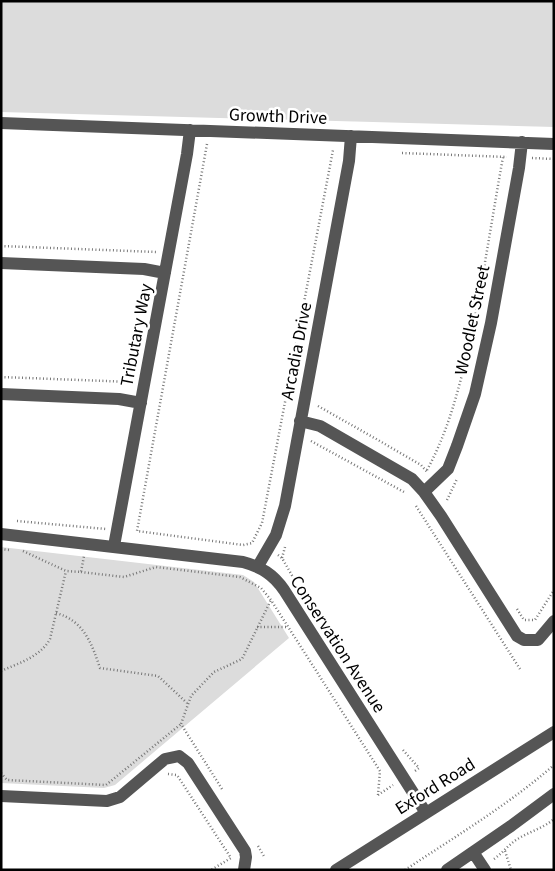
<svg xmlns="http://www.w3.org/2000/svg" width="555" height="871" font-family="'Source Sans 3',sans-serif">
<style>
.green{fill:#dcdcdc}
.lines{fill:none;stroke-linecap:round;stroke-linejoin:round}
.path{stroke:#777;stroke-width:2.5;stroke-dasharray:1 2.5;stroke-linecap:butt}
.minor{stroke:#555;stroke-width:12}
.labels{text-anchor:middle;stroke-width:5;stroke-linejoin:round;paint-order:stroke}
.street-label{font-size:18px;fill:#000;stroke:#fff}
</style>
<rect width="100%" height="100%" fill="#fff"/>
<!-- green -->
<path class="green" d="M1,1H554V127L1,112Z
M1,547L243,575L254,582L289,638L115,785L104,788L1,783Z"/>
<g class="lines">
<!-- path -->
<path class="path" d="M207,144L137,531L243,545L252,543L262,523L333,150
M402,153L507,157
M532,158L554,159
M1,246L156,252
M1,377L132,382
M318,406L378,440L421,465L428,473
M311,441L404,492
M427,470C449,430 460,385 470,341C483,280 492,218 503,157
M447,500L457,479
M416,506L520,669
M17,521L106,529
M1,549L10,550
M23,551L66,571L81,572L84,556
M278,555L282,558L294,579
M282,558L285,547
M81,572L124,577L156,567L240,577L261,588L271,600L380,771L378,795
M517,609L524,620H535L554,590
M56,613C84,621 91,642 100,668L158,676L187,703
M257,627H288
M1,671C19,663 40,657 50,639L66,571
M403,750L419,768L415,771
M1,773L7,780L106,785L181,724
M168,774L177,775L231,858L211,870
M222,789L181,724L191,696L214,672L242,659L271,600
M378,795L393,785
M258,846L265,858
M505,851L511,870
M494,859C501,854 506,848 512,843C524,833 541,830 554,819
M405,870C456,836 508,805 554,765"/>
<!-- minor -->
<path class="minor" d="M1,123L554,144
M1,263L144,269L165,273
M1,394L119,399L141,403
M300,421L320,426L412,479L424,492L441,516L517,636L524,640H538L554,621
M424,492L448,469L457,446L475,394L491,323L519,168L522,142
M1,534L243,562C261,567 273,574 284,590L426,813
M114,546L187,154L190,130
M258,566L276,535L285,506L349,161L351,136
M1,796L107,801L120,797L165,759L179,756L188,763L245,851L246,857L244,870
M473,852L485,870
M336,870L554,732
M447,870L511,826L554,794"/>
</g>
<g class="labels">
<!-- street labels -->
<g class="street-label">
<text transform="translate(278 116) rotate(2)" y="6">Growth Drive</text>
<text transform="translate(472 320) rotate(-78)" y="6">Woodlet Street</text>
<text transform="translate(136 335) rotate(-79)" y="6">Tributary Way</text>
<text transform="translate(296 351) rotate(-79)" y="6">Arcadia Drive</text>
<text transform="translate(338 644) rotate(57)" y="6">Conservation Avenue</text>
<text transform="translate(435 786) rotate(-32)" y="6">Exford Road</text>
</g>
</g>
<!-- border -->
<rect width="555" height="871" fill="none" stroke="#000000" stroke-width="5"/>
</svg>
